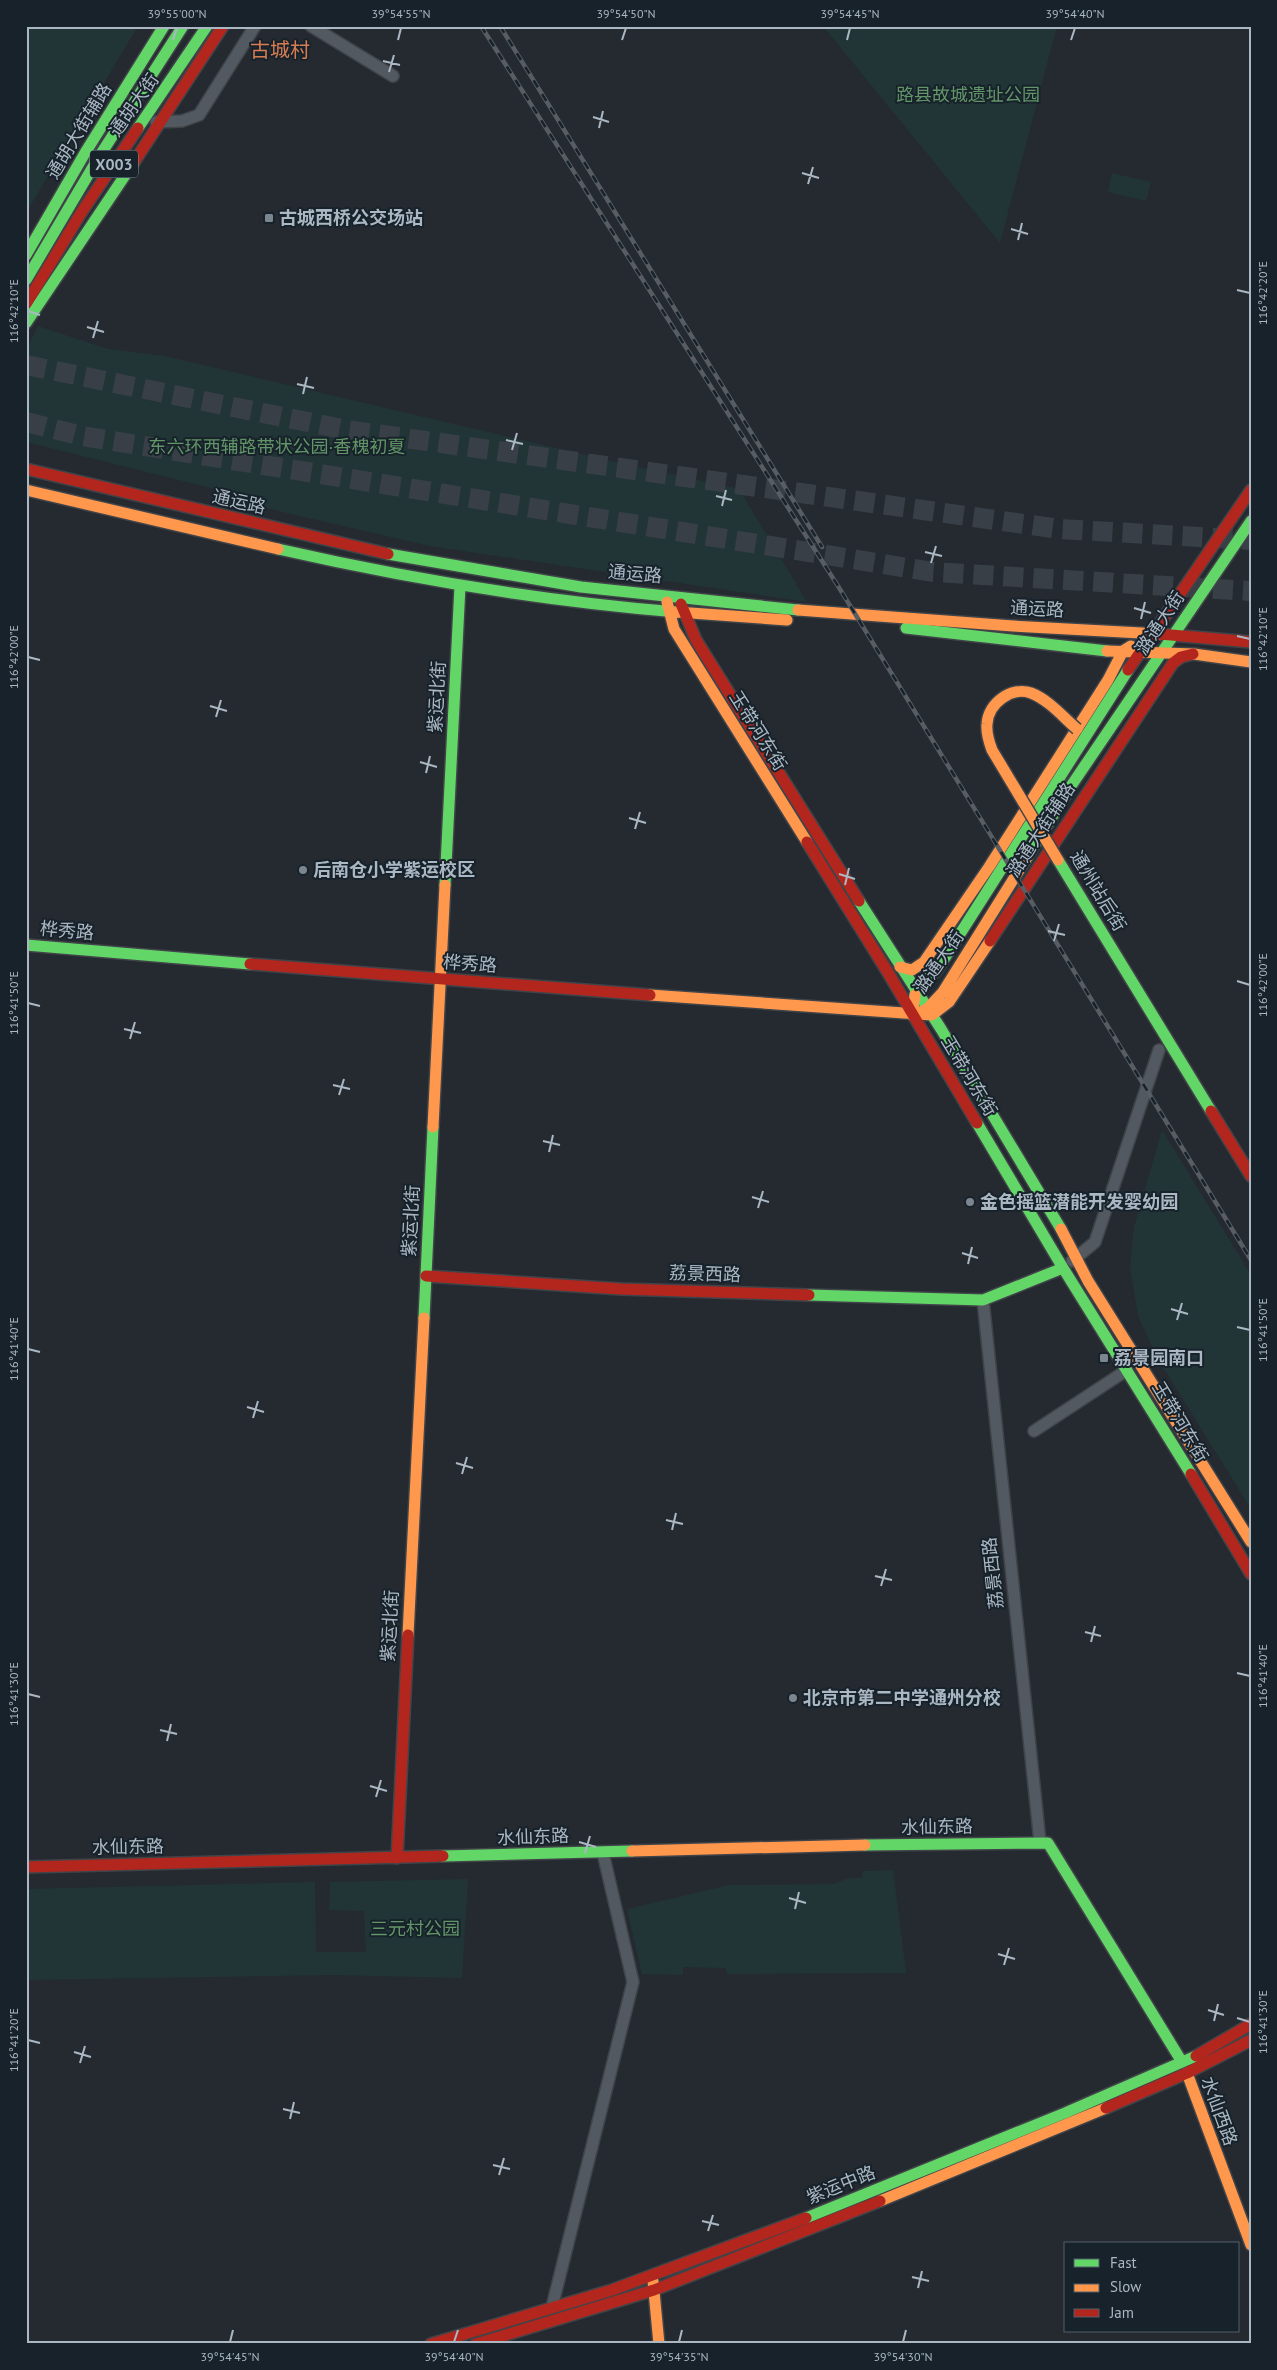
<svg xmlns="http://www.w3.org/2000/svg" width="1277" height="2370" font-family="'PT Sans','Noto Sans SC',sans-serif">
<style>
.green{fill:#213536}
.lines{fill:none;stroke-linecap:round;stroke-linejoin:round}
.highway-tunnel{stroke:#383f46;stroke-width:20;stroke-dasharray:20 10;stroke-linecap:butt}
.street-casing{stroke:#404449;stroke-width:14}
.fast-casing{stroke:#404449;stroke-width:14}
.slow-casing{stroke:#404449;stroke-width:14}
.jam-casing{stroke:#404449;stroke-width:14}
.street{stroke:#525960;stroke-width:11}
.fast{stroke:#63d668;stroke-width:11}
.slow{stroke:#ff974d;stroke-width:11}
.jam{stroke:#b3261e;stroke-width:11}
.rail-casing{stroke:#575d62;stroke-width:4.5}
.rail{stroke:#17222b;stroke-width:2.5;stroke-dasharray:8;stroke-linecap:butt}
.slow-bridge-casing{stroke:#404449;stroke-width:14;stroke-linecap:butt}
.slow-bridge{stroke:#ff974d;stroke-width:11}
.ticks{fill:none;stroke:#abb8c4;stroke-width:2}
.poi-dot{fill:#7c8690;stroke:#17222b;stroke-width:2}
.labels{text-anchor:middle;stroke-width:4;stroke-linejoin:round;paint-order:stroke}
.shield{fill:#17222b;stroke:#7f8b96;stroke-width:1}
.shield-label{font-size:16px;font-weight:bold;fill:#abb8c4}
.park-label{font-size:18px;fill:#629567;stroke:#17222b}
.street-label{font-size:18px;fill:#abb8c4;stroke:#17222b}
.poi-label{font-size:18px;font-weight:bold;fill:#abb8c4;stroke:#17222b;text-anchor:start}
.quarter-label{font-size:20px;fill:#d77c53;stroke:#17222b}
.neatline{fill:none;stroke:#abb8c4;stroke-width:2}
.ticks-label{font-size:12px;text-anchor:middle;fill:#abb8c4}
</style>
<rect width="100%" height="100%" fill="#242a30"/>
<!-- green -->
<path class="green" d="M26,26H138L26,213Z
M823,26H1057L1000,243Z
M1112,173L1151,182L1146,201L1108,192Z
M38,326L108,349L165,356L624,464L739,489L807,602L430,546L239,502L235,494L26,442V351Z
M1162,1130L1251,1275V1509L1158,1359L1138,1316L1130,1267L1134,1227Z
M893,1870L906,1973L727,1974L726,1968L683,1967V1975L642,1974L627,1909L729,1885L834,1884L848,1878H862L863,1871Z
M468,1879L462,1978L334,1975L26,1980V1889L315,1882L316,1952H366L364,1911L329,1910L330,1882Z"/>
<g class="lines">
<!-- highway-tunnel -->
<path class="highway-tunnel" d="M26,365L347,430L1060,529L1251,540
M26,422L82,436L933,572L1251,591"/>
<!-- street casing -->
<g class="street-casing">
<path id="street" d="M311,26L393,76
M156,122L182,121L199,115L255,26
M1072,1261L1095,1242L1159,1050
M983,1300L1040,1842
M1034,1431L1127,1370
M552,2307L633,1982L603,1853"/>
</g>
<!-- fast casing -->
<g class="fast-casing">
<path id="fast" d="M138,128L207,26
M26,255L85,153L164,26
M26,280L97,160L183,26
M26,323L134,162
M278,549C410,579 542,601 677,612
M388,554L581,587L798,610
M906,628L1107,651
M1026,859L1071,786L1251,521
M1058,860L1211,1111
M445,885L460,586
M859,901L941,1029L1061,1229
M26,945L250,964
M915,995L916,989L937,970L1128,670
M977,1123L1063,1268L1191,1474
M809,1295L983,1300L1063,1268
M424,1318L433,1127
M865,1845L1048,1843L1182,2062
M443,1856L632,1851
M806,2218L1065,2113L1196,2056"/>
</g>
<!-- slow casing -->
<g class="slow-casing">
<path id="slow" d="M26,490L278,549
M667,602L674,629L807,842
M798,610L1013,626L1160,634
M677,612L787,620
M1107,651L1194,654L1251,662
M900,967L912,970L924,962L989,867L1108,680L1123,651L1131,646
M650,995L932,1015L949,1002L990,941
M915,995L912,1015L927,1009L943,992L1026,859
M433,1127L445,885
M1061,1229L1088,1281L1251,1542
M408,1635L424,1318
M632,1851L865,1845
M1187,2073L1251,2245
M880,2201L1106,2108
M653,2281L659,2344"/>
</g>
<!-- jam casing -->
<g class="jam-casing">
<path id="jam" d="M134,162L223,26
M26,304L81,213L138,128
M26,469L388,554
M681,604L696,640L859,901
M1160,634L1251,642
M1128,670L1251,490
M807,842L887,971L977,1123
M990,941L1173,663L1181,657L1193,654
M250,964L650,995
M1211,1111L1251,1176
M426,1276L621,1289L809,1295
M1191,1474L1251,1574
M397,1858L408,1635
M26,1867L443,1856
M1196,2056L1251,2024
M1106,2108L1187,2073L1251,2040
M431,2344L612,2290L806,2218
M476,2344L654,2290L880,2201"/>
</g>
<!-- street -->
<use href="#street" class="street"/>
<!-- fast -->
<use href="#fast" class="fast"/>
<!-- slow -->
<use href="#slow" class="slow"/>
<!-- jam -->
<use href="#jam" class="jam"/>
<!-- rail casing -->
<g class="rail-casing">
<path id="rail" d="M481,26L838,586L1251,1260
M500,26L822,547"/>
</g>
<!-- rail -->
<use href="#rail" class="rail"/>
<!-- slow-bridge casing -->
<g class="slow-bridge-casing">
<path id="slow-bridge" d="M1058,860L992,750C989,742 986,733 987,724C988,703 1012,686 1031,693C1049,700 1063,717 1077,729"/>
</g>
<!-- slow-bridge -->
<use href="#slow-bridge" class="slow-bridge"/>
</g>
<!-- ticks -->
<path class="ticks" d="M173,40L177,28M398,40L401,28M622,40L626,28M847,40L850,28M1071,40L1075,28M383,61L400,65M389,72L394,55M593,117L609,122M599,128L603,111M802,173L819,178M808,184L813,167M1011,229L1028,234M1018,240L1022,223M1237,290L1250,293M28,311L40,315M87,327L104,332M93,338L98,321M297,384L314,388M303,394L307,377M506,440L523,444M512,450L517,433M716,496L732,500M722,506L726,490M925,552L942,556M931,563L936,546M1134,608L1151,613M1141,619L1145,602M1237,636L1250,639M28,657L40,660M210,706L227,711M216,717L221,700M420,762L437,767M426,773L430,756M629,818L646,823M635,829L640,812M839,874L855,879M845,885L849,868M1048,931L1065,935M1054,941L1059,924M1237,981L1250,985M28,1003L40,1006M124,1029L141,1033M130,1039L135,1022M333,1085L350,1089M339,1095L344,1079M543,1141L560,1145M549,1152L553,1135M752,1197L769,1202M758,1208L763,1191M962,1253L978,1258M968,1264L972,1247M1171,1309L1188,1314M1177,1320L1182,1303M1237,1327L1250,1330M28,1349L40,1352M247,1407L264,1412M253,1418L258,1401M456,1463L473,1468M462,1474L467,1457M666,1520L683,1524M672,1530L676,1513M875,1576L892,1580M881,1586L886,1569M1085,1632L1101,1636M1091,1642L1095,1626M1237,1673L1250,1676M28,1694L40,1697M160,1730L177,1734M167,1741L171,1724M370,1786L387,1791M376,1797L381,1780M579,1842L596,1847M585,1853L590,1836M789,1898L806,1903M795,1909L799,1892M998,1954L1015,1959M1004,1965L1009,1948M1208,2010L1224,2015M1237,2018L1250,2022M1214,2021L1218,2004M28,2040L40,2043M74,2052L91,2057M80,2063L85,2046M283,2109L300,2113M290,2119L294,2102M493,2165L510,2169M499,2175L504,2158M702,2221L719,2225M708,2231L713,2215M912,2277L929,2281M918,2288L922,2271M230,2342L233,2330M454,2342L458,2330M679,2342L682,2330M903,2342L906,2330"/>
<!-- markers -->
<g class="poi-dot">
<rect x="264" y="213" width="10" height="10" rx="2.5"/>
<circle cx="303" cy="870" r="5"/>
<circle cx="970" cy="1202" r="5"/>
<rect x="1099" y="1353" width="10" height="10" rx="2.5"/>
<circle cx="793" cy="1698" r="5"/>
</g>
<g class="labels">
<!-- shield labels -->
<rect class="shield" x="90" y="150.5" width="48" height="27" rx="4"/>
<g class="shield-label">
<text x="114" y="170">X003</text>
</g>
<!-- park labels -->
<g class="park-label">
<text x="968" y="101">路县故城遗址公园</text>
<text x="277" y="453">东六环西辅路带状公园·香槐初夏</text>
<text x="415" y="1935">三元村公园</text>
</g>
<!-- street labels -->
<g class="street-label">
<text transform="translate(134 105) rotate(-55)" y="6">通胡大街</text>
<text transform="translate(79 131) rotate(-59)" y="6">通胡大街辅路</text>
<text transform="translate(239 502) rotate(13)" y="6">通运路</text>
<text transform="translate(635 574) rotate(5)" y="6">通运路</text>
<text transform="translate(1037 609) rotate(3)" y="6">通运路</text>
<text transform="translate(1160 623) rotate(-56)" y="6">潞通大街</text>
<text transform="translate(437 697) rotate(-87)" y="6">紫运北街</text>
<text transform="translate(758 731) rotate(58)" y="6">玉带河东街</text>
<text transform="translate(1041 830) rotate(-57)" y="6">潞通大街辅路</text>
<text transform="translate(1098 891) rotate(59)" y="6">通州站后街</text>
<text transform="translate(67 931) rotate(5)" y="6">桦秀路</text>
<text transform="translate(939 962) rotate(-55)" y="6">潞通大街</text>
<text transform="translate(470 964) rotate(4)" y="6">桦秀路</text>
<text transform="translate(969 1076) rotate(59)" y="6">玉带河东街</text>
<text transform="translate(411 1221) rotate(-87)" y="6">紫运北街</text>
<text transform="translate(705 1274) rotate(2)" y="6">荔景西路</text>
<text transform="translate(1180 1422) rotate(59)" y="6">玉带河东街</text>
<text transform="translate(993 1573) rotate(-96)" y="6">荔景西路</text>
<text transform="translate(390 1626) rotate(-87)" y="6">紫运北街</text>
<text transform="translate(937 1827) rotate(-1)" y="6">水仙东路</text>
<text transform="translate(533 1837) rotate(-2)" y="6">水仙东路</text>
<text transform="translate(128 1847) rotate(-1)" y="6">水仙东路</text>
<text transform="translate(1219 2111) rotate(70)" y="6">水仙西路</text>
<text transform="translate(841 2185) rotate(-22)" y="6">紫运中路</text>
</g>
<!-- poi labels -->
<g class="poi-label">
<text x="279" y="224">古城西桥公交场站</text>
<text x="313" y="876">后南仓小学紫运校区</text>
<text x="980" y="1208">金色摇篮潜能开发婴幼园</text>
<text x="1114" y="1364">荔景园南口</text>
<text x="803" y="1704">北京市第二中学通州分校</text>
</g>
<!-- quarter labels -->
<g class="quarter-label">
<text x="280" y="57">古城村</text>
</g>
</g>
<!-- border -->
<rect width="1277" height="2370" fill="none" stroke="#17222b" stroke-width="55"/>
<!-- legend -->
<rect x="1064" y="2242" width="175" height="90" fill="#17222b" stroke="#525e68"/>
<rect x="1074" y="2259" width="25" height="8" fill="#63d668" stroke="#525e68"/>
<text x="1110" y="2268" font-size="15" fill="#abb8c4">Fast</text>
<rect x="1074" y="2284" width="25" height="8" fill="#ff974d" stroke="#525e68"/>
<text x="1110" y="2292" font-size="15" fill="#abb8c4">Slow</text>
<rect x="1074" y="2309" width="25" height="8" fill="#b3261e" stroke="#525e68"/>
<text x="1110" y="2318" font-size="15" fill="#abb8c4">Jam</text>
<rect x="28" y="28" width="1222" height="2314" class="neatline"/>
<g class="ticks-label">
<text x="177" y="18">39°55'00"N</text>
<text x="401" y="18">39°54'55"N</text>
<text x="626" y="18">39°54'50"N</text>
<text x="850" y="18">39°54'45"N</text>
<text x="1075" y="18">39°54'40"N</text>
<text transform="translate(1263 293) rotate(-90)" y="4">116°42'20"E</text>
<text transform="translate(14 311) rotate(-90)" y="4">116°42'10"E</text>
<text transform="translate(1263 639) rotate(-90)" y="4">116°42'10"E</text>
<text transform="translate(14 657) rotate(-90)" y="4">116°42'00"E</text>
<text transform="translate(1263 985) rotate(-90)" y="4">116°42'00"E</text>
<text transform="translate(14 1003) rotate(-90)" y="4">116°41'50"E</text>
<text transform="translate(1263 1330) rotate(-90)" y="4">116°41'50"E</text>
<text transform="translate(14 1349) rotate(-90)" y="4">116°41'40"E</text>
<text transform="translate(1263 1676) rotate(-90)" y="4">116°41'40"E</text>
<text transform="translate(14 1694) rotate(-90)" y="4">116°41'30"E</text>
<text transform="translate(1263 2022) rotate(-90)" y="4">116°41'30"E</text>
<text transform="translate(14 2040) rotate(-90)" y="4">116°41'20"E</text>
<text x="230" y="2361">39°54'45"N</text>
<text x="454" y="2361">39°54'40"N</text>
<text x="679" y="2361">39°54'35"N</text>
<text x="903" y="2361">39°54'30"N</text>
</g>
</svg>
